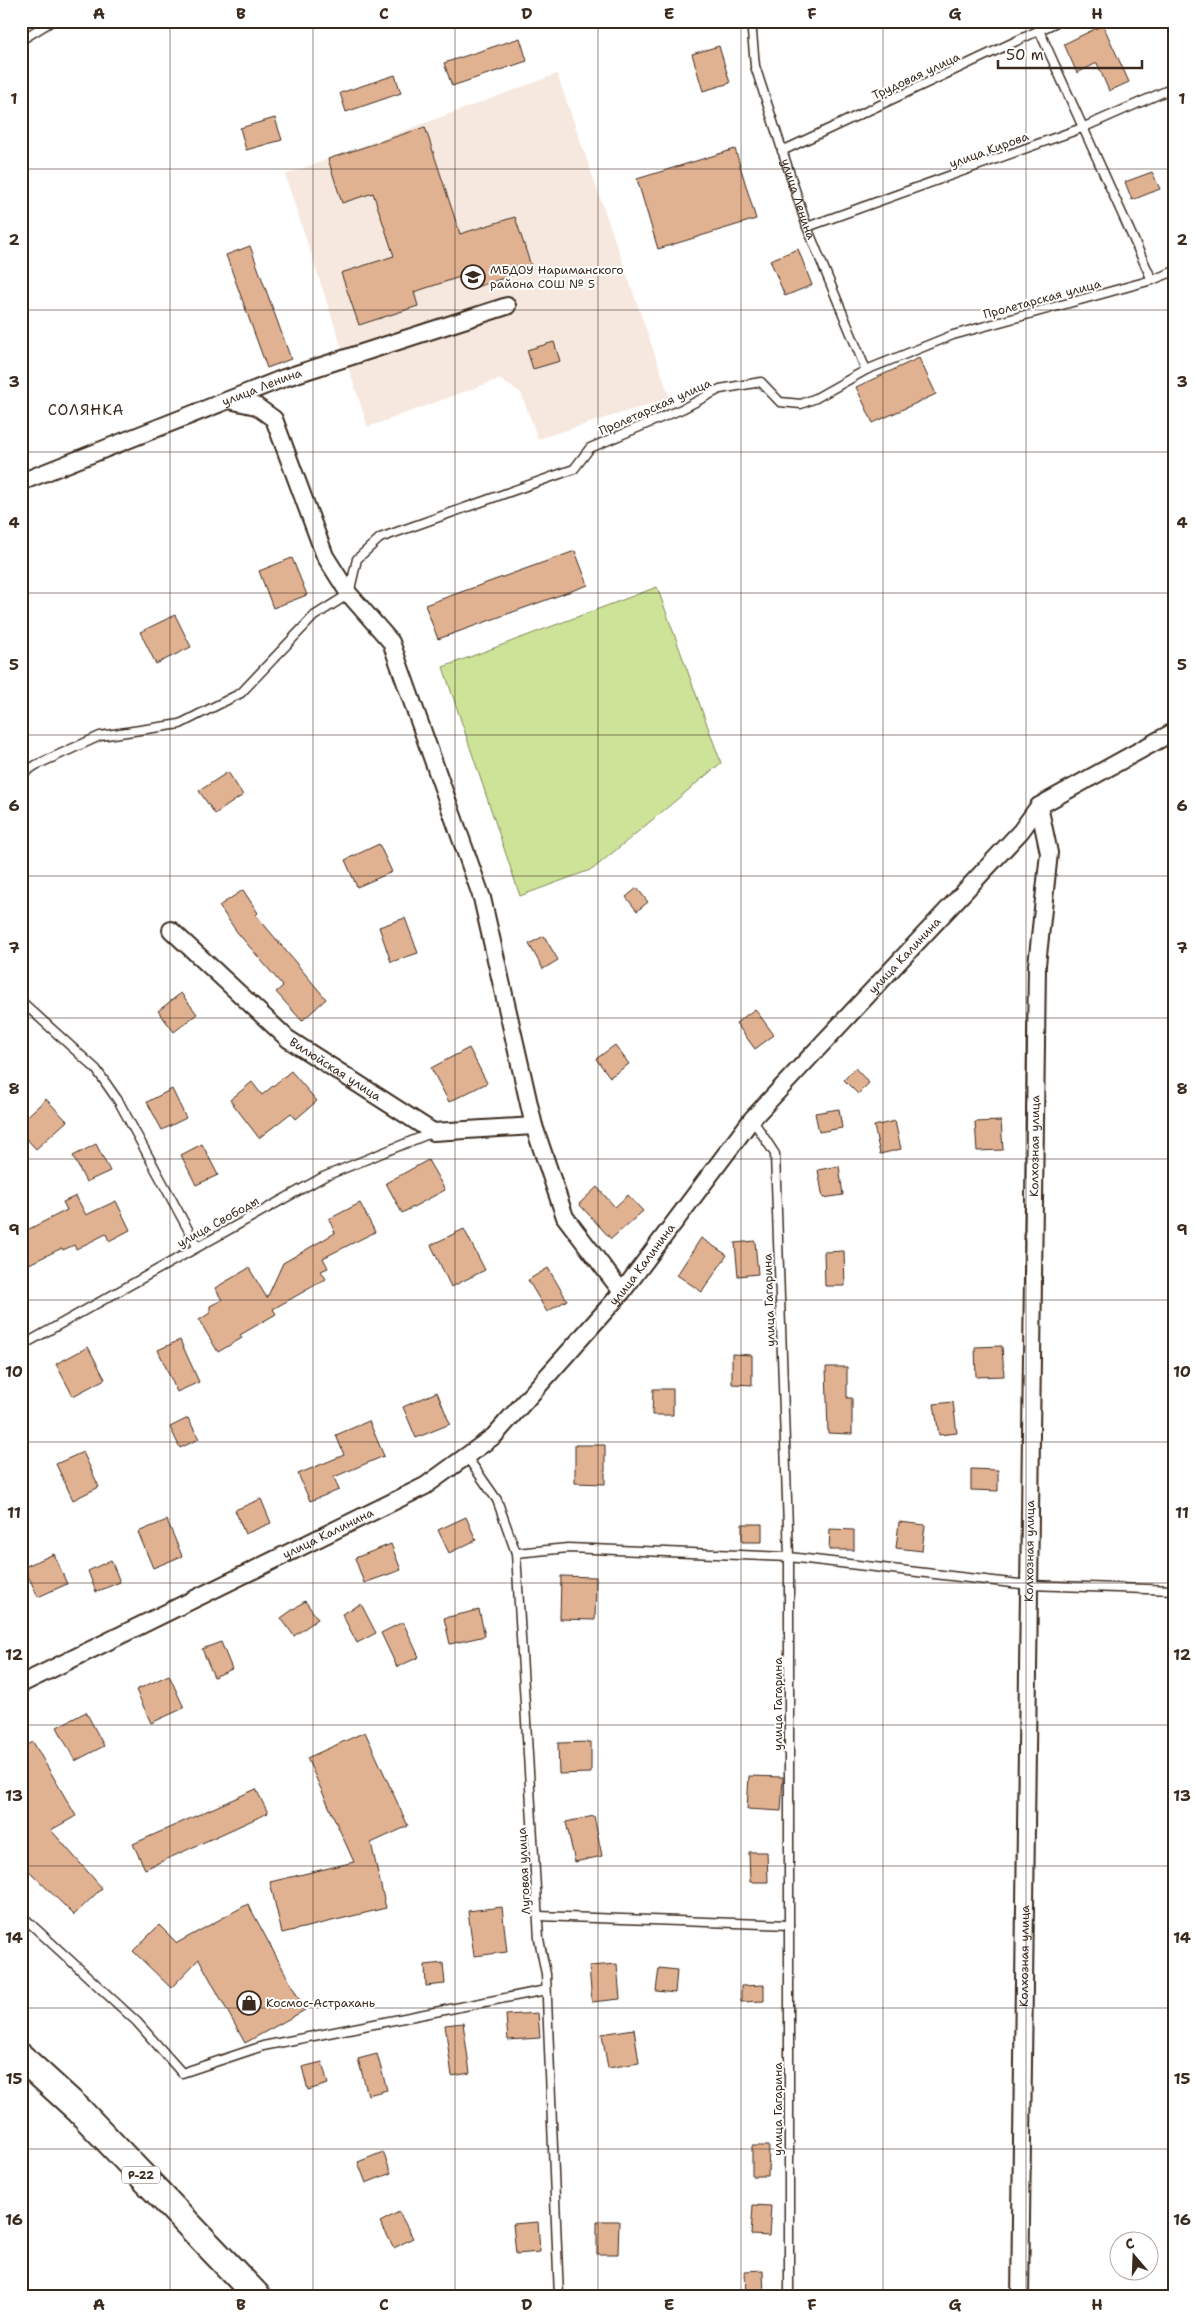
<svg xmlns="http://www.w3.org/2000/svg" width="1196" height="2318" font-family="'Shantell Sans',sans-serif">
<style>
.built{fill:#f6e8de}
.green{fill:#cde398;stroke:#84865b}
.building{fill:#e1b292;stroke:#3b2a1e}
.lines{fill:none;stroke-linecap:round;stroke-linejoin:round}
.service-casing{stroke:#3b2a1e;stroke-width:11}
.minor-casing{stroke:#3b2a1e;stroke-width:20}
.trunk-casing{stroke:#3b2a1e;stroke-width:30}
.service{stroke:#fff;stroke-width:8}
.minor{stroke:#fff;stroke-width:16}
.trunk{stroke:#fff;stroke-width:26}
.grid{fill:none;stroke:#3b2a1e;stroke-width:1;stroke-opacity:0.55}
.labels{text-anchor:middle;stroke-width:4;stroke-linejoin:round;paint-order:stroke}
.shield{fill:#fff;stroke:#766a62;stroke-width:1}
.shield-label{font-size:11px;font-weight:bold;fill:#3b2a1e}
.street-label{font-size:12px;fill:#3b2a1e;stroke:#fff}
.poi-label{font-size:12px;fill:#3b2a1e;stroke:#fff;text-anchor:start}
.quarter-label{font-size:15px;letter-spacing:1px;fill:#3b2a1e;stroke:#fff}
.neatline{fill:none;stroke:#3b2a1e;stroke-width:2}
.grid-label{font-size:16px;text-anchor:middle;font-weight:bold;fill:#3b2a1e}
</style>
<rect width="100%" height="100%" fill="#fff"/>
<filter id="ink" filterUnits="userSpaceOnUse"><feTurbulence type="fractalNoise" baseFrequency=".02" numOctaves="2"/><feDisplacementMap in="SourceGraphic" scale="10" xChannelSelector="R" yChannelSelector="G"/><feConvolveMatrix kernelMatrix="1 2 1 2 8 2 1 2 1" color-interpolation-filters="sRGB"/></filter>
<g filter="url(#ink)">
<!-- built -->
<path class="built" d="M557,74L670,398L538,439L521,393L499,379L368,427L285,175Z"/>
<!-- green -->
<path class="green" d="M657,587L721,763L593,869L520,896L443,667Z"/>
<!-- building -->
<path class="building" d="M1103,25L1129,82L1109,91L1097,63L1077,73L1064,44Z
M520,38L527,61L452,86L444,63Z
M719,46L730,83L703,91L692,54Z
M395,75L401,93L346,112L340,93Z
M275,118L282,140L246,150L240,128Z
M425,127L460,234L515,217L532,269L470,289L466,275L414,292L418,306L359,325L341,273L394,256L373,193L342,203L328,159Z
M735,149L756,219L658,249L637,179Z
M1152,172L1160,189L1132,200L1125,182Z
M250,246L291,359L267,368L226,255Z
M798,249L812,285L785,296L770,260Z
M554,342L560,361L533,369L527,350Z
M919,358L936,394L873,423L856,387Z
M575,551L588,585L438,639L425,605Z
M292,558L307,595L273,608L259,571Z
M175,615L191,647L156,664L140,632Z
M228,772L243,795L215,814L199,791Z
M379,844L392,872L357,887L345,860Z
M637,888L648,902L637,911L626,897Z
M243,890L258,913L256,915L326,999L302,1021L276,992L283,986L237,932L219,906Z
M405,918L418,953L391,962L379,927Z
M544,936L558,960L543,969L529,944Z
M181,993L197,1014L174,1032L158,1011Z
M755,1009L774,1035L755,1049L736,1023Z
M615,1045L629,1064L610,1077L596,1059Z
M469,1048L487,1083L449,1102L431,1068Z
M855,1068L869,1083L858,1094L844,1080Z
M291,1071L317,1101L296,1119L291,1113L259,1138L230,1100L252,1082L262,1095Z
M172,1089L186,1118L162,1130L147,1102Z
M46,1099L67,1121L36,1149L21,1133V1122Z
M839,1109L842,1128L819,1132L815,1113Z
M895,1121L901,1149L880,1154L874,1126Z
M1001,1121L1003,1150L977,1151L975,1122Z
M96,1144L110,1171L86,1182L73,1156Z
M202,1144L218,1175L196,1185L181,1155Z
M428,1160L445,1190L402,1213L386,1183Z
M839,1166L843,1195L823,1198L818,1170Z
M597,1187L615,1207L628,1195L643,1211L611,1239L579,1204Z
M76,1196L86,1215L116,1201L130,1230L109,1241L106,1234L76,1249L74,1245L63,1250L62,1248L21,1268V1233L67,1210L63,1202Z
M360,1203L375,1232L323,1258L328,1268L321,1271L326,1279L273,1309L276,1314L240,1335L242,1338L218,1352L199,1320L210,1313V1306L222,1300L215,1288L249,1268L267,1298L283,1263L335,1233L329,1219Z
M464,1229L485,1270L451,1287L431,1245Z
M701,1238L727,1255L702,1292L677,1275Z
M755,1241L758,1274L738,1276L735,1243Z
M844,1251L845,1286H825L824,1252Z
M548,1268L567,1300L547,1312L528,1280Z
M180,1340L199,1382L177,1392L158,1350Z
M1002,1346L1004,1376L976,1377L975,1347Z
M88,1347L105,1379L73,1396L56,1364Z
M732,1354L752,1355V1385L732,1384Z
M826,1367H847V1398H852V1434L828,1433Z
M653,1389H673V1415H652Z
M437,1392L450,1424L416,1438L403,1407Z
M953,1402L957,1433L939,1435L934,1404Z
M188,1418L199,1439L180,1448L170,1427Z
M369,1421L384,1456L334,1477L339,1490L310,1501L298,1474L344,1455L336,1435Z
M575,1445H605V1484L575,1483Z
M83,1452L99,1487L73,1500L56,1464Z
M971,1469L998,1470V1491L971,1490Z
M261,1499L271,1523L245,1534L235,1510Z
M466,1517L476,1540L449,1553L438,1530Z
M167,1520L182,1556L153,1568L138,1532Z
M899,1522L925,1525L922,1551L896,1548Z
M742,1524H762V1542H742Z
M830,1529L854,1530V1550H829Z
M391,1544L401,1570L364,1583L355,1558Z
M54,1554L67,1584L38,1597L24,1567Z
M111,1560L120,1582L96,1592L88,1571Z
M561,1576L596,1577L595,1620L560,1619Z
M305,1601L318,1619L294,1636L281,1618Z
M361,1604L376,1633L357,1643L342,1614Z
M479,1610L485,1636L450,1644L444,1618Z
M403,1622L419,1657L397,1667L381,1633Z
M221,1642L232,1669L214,1677L202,1649Z
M169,1675L184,1708L151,1723L136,1690Z
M86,1712L104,1746L75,1761L57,1727Z
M365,1732L408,1826L371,1843L386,1908L282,1933L270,1882L354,1862L307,1758Z
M33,1742L76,1816L51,1830L102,1888L74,1915L21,1863V1749Z
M591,1742V1773L559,1774L558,1743Z
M749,1776L783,1777L781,1811L747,1809Z
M256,1789L268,1813L145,1869L133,1844Z
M594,1816L602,1856L575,1862L566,1822Z
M749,1852H767L768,1882H750Z
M248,1904L305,2010L245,2043L199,1959L171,1988L133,1951L159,1925L177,1943Z
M502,1907L507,1952L474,1956L468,1911Z
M443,1963L445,1984L426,1986L425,1965Z
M617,1964L620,1999L592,2002L589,1966Z
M659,1968L677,1970L675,1993L656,1991Z
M764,1985V2001L741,2002V1986Z
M538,2013L540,2038L508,2040L506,2015Z
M463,2023L470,2073L452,2076L445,2025Z
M634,2029L639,2063L608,2068L602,2034Z
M377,2054L387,2090L368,2095L358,2059Z
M322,2062L328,2084L308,2090L302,2067Z
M752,2146H769L768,2176H752Z
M383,2152L391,2173L366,2183L358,2162Z
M753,2205L771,2206L769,2236L751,2235Z
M399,2212L413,2238L394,2248L380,2222Z
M597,2221H619L618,2254H597Z
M538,2222L540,2252L516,2254L513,2224Z
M763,2270L764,2297H746L745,2271Z"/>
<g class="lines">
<!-- service casing -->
<g class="service-casing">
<g id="service">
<path id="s1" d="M751,21L755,66L807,227L866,370"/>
<path d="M1039,30L1152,280"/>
<path d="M21,40L52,21"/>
<path d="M782,151L1059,21"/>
<path d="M807,227L1082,128L1175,87"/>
<path d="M21,775L36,765L100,736L180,724L241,693L314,616L349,594L357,559L380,538L574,469L590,448L684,408L720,389L761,382L780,402L801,404L816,398L866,370L953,335L1152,280L1175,271"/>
<path d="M21,1001L96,1069L119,1102L197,1246"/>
<path d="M752,1119L775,1154L789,1557V2297"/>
<path d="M21,1346L323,1177L431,1133"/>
<path d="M467,1457L497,1500L516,1553L539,1939L546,1974L559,2297"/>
<path d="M516,1553L568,1548L789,1557L1029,1585L1175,1590"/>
<path d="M21,1915L137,2022L182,2073L263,2046L546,1990"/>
<path d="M538,1916L789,1925"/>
</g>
</g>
<!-- minor casing -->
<g class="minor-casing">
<g id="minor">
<path d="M229,400L256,406L274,419L325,556L349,594L391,642L482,898L534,1126L565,1217L622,1292"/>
<path id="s2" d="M21,482L284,378L507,306"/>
<path id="s3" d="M171,930L288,1039L433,1132L534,1126"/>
<path id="s4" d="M21,1684L425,1486L494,1436L622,1292L752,1119L1021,831L1039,806L1175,731"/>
<path id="s5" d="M1020,2297L1037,965L1049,853L1039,806"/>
</g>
</g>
<!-- trunk casing -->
<g class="trunk-casing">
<path id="trunk" d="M21,2057L79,2110L258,2297"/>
</g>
<!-- service -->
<use href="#service" class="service"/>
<!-- minor -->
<use href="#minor" class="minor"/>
<!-- trunk -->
<use href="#trunk" class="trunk"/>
</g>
</g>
<!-- grid -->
<path class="grid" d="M170,21V2297M313,21V2297M455,21V2297M598,21V2297M741,21V2297M883,21V2297M1026,21V2297M21,169H1175M21,310H1175M21,452H1175M21,593H1175M21,735H1175M21,876H1175M21,1018H1175M21,1159H1175M21,1300H1175M21,1442H1175M21,1583H1175M21,1725H1175M21,1866H1175M21,2008H1175M21,2149H1175"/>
<!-- icons -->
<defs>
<g id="school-ring" transform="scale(1.25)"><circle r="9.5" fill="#fff" stroke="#3b2a1e" stroke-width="1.5"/><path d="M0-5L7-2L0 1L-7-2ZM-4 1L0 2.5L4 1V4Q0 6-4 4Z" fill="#3b2a1e"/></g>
<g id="shop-ring" transform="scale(1.25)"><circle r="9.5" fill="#fff" stroke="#3b2a1e" stroke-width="1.5"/><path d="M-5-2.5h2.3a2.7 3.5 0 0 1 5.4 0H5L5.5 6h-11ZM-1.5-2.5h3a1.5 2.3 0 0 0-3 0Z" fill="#3b2a1e"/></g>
</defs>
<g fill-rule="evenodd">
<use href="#school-ring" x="473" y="277"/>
<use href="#shop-ring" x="249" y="2003"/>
</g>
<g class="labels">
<!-- shield labels -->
<rect class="shield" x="122" y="2166.5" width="38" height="17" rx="4"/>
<g class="shield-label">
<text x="141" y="2179">Р-22</text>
</g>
<!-- street labels -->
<g class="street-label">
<text transform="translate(916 76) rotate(-25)" y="4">Трудовая улица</text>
<text transform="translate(989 150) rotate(-20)" y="4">улица Кирова</text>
<text dy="4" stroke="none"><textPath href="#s1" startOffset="185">улица Ленина</textPath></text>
<text transform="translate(1042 299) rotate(-15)" y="4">Пролетарская улица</text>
<text dy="4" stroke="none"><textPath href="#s2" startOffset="259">улица Ленина</textPath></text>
<text transform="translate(655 407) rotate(-24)" y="4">Пролетарская улица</text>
<text dy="4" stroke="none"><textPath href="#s4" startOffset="1168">улица Калинина</textPath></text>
<text dy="4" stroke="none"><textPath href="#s3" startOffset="216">Вилюйская улица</textPath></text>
<text dy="4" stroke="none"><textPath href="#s5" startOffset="1151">Колхозная улица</textPath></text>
<text transform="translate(218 1222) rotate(-29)" y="4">улица Свободы</text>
<text dy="4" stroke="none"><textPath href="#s4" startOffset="762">улица Калинина</textPath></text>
<text transform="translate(769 1300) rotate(-92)" y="4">улица Гагарина</text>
<text dy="4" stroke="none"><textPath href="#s4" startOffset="342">улица Калинина</textPath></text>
<text dy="4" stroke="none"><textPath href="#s5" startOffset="746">Колхозная улица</textPath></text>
<text transform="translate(778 1704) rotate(-90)" y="4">улица Гагарина</text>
<text transform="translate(524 1871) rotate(-93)" y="4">Луговая улица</text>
<text dy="4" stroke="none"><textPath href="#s5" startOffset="341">Колхозная улица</textPath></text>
<text transform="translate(778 2109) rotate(-90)" y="4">улица Гагарина</text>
</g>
<!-- poi labels -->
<g class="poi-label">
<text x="490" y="274">МБДОУ Нариманского<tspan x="490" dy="14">района СОШ № 5</tspan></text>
<text x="266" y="2007">Космос-Астрахань</text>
</g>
<!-- quarter labels -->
<g class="quarter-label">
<text x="86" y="415">СОЛЯНКА</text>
</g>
</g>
<!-- margin -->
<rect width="1196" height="2318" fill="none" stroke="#fff" stroke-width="55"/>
<!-- north arrow -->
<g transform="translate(1134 2256) rotate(341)"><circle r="24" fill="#ffffff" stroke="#b1aaa5"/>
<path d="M0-4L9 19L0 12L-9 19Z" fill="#3b2a1e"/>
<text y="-8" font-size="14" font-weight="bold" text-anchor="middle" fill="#3b2a1e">С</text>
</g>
<!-- scale -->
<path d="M998 60v8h144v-8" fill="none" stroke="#3b2a1e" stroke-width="2.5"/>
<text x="1006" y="60" font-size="15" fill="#3b2a1e" stroke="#ffffff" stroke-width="4" paint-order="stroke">50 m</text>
<rect x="28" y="28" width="1140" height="2262" class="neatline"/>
<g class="grid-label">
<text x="99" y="19">A</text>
<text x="241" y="19">B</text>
<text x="384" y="19">C</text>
<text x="527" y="19">D</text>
<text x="669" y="19">E</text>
<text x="812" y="19">F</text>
<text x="955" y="19">G</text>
<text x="1097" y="19">H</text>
<text x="14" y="104">1</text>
<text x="1182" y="104">1</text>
<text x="14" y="245">2</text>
<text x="1182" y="245">2</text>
<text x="14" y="387">3</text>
<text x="1182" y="387">3</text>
<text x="14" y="528">4</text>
<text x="1182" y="528">4</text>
<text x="14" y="670">5</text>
<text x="1182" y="670">5</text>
<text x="14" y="811">6</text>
<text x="1182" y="811">6</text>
<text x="14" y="953">7</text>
<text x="1182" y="953">7</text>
<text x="14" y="1094">8</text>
<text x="1182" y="1094">8</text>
<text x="14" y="1235">9</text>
<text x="1182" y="1235">9</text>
<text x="14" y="1377">10</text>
<text x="1182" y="1377">10</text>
<text x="14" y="1518">11</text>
<text x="1182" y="1518">11</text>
<text x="14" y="1660">12</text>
<text x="1182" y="1660">12</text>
<text x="14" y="1801">13</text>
<text x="1182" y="1801">13</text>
<text x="14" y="1943">14</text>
<text x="1182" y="1943">14</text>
<text x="14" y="2084">15</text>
<text x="1182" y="2084">15</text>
<text x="14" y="2225">16</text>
<text x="1182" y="2225">16</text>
<text x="99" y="2310">A</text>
<text x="241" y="2310">B</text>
<text x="384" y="2310">C</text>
<text x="527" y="2310">D</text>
<text x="669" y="2310">E</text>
<text x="812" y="2310">F</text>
<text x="955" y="2310">G</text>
<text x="1097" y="2310">H</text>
</g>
</svg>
